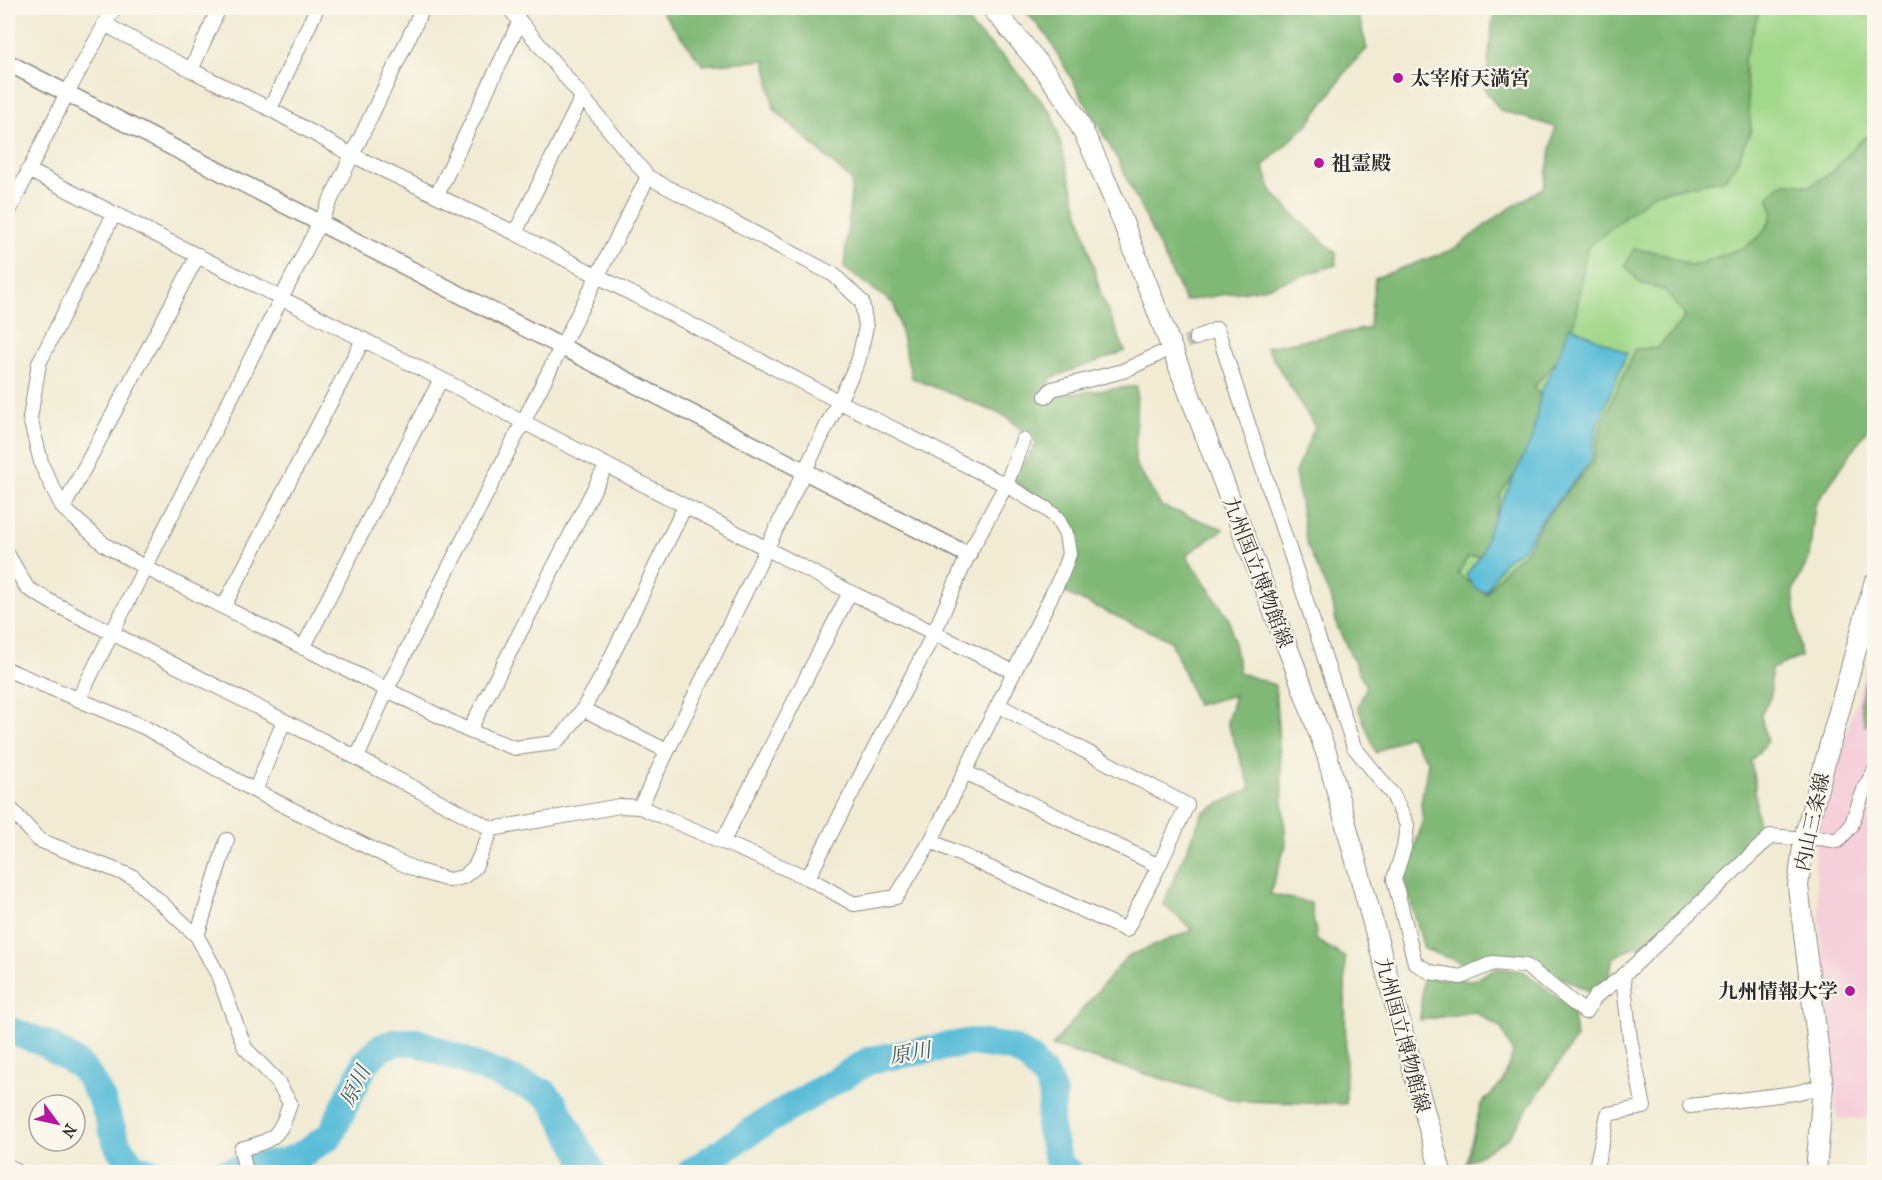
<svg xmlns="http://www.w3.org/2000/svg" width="1882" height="1180" font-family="'IM FELL French Canon','Noto Serif JP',serif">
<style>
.built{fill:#f5cfda}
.green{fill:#a1d88a;stroke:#66825a;stroke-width:1.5}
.forest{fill:#80b876;stroke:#567250;stroke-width:1.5}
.water{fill:#5abdd8;stroke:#427482;stroke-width:1.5}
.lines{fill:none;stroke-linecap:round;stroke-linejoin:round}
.river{stroke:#5abdd8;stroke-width:28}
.minor-tunnel{stroke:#c9c5b2;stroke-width:14;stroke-dasharray:14 7;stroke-linecap:butt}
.minor-casing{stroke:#8e8b80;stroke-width:16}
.tertiary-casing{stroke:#8e8b80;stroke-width:19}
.secondary-casing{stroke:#8e8b80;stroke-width:22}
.primary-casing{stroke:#8e8b80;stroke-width:23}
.minor{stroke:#fff;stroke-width:14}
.tertiary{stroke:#fff;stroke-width:16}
.secondary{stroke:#fff;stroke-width:20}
.primary{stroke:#fff;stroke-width:21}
.poi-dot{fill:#b5179e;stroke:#fbf7ec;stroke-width:2}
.labels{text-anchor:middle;stroke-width:4.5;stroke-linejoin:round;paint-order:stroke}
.poi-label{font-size:20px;font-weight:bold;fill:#2b2b2b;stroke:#fbf7ec;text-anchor:start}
.street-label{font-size:20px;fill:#2b2b2b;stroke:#fbf7ec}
.water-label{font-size:21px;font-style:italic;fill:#3b5e68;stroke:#fbf7ec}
</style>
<rect width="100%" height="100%" fill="#fbf7ec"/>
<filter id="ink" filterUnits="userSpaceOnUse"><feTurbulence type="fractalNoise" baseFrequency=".0167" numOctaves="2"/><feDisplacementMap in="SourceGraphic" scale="12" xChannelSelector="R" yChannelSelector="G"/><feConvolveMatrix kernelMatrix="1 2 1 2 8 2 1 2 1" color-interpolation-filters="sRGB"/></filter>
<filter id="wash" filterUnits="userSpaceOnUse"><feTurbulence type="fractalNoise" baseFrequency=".008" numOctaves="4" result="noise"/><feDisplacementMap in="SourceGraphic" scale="24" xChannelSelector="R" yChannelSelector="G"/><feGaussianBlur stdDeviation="1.35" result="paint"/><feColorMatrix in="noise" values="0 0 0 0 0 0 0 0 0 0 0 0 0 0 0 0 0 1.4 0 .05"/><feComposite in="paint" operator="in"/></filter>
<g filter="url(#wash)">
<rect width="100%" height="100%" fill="#f1ebd4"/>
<!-- built -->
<path class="built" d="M1874,645V1118L1837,1119L1815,863L1819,818Z"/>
<!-- green -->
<path class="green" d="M1745,8H1874V149L1685,315L1519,615L1429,573L1570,260Z"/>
<!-- forest -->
<path class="forest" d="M659,8H962L973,29L1007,60L1053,115L1101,295L1125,351L1051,378L1044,397L1137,386L1135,463L1161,506L1224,529L1186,555L1229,619L1240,673L1275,685L1286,845L1270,894L1311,903L1317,940L1345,958L1346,1104L1237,1101L1052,1046L1126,957L1192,930L1163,904L1203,812L1251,788L1227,722L1235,695L1197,705L1171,641L1063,592L1079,533L1012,479L1037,443L1005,416L912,378L894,304L844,268L852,181L774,109L765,60L703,65Z
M1023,8H1357L1367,49L1350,66L1309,123L1263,166L1272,192L1298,219L1336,253V265L1264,288L1185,301L1119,162L1047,36Z
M1494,8H1760L1744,60L1751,130L1737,162L1725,179L1655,193L1587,248L1571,343L1534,387L1544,400L1532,451L1501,493L1485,555L1468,557L1458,574L1486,594L1505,569L1528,549L1541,523L1593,462L1602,423L1635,349L1657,348L1686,317L1664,290L1640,283L1625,265L1634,249L1661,253L1692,266L1745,247L1761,235L1770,221L1773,211L1768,197C1782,178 1788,182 1810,186L1834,170L1861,140L1874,132V420L1815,505L1809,558L1793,591L1801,657L1771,669V696L1761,715L1767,742L1751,761L1755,785L1757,821L1765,837L1650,945L1633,947L1613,958L1604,998L1519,958L1465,964L1424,949L1404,878L1423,822L1421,803L1428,762L1409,735L1376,753L1358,707L1366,687L1337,626L1332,601L1307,545L1295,472L1315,427L1266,347L1369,328L1375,278L1454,249L1496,217L1544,187L1555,127L1500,110L1485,90Z
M1874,646V721L1865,726L1860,702Z
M1496,968L1523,971L1561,1000L1573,1013L1576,1038L1508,1138L1466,1163L1481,1104L1502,1083L1513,1053L1501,1028L1475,1012L1420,1020L1423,978L1474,980Z"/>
<!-- water -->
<path class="water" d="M1570,326L1627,353L1597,426L1591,461L1538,525L1526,546L1503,563L1486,592L1476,589L1466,575L1482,553L1488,532L1533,436L1541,391L1560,353Z"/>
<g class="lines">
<!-- river -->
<path class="river" d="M8,1030L47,1044L80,1066L89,1077L102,1100L118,1146L133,1166L151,1172
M224,1172L283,1162L299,1156L330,1136L365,1063L380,1048L397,1042H417L545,1093L554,1104L592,1172
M691,1172L759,1126L870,1060L971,1042L1012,1048L1029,1058L1048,1081L1053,1095L1049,1125L1059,1165L1069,1172"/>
</g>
</g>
<g filter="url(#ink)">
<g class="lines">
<!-- minor-tunnel -->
<path class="minor-tunnel" d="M1166,351L1196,338"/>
<!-- minor casing -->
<g class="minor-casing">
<path id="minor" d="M509,8L648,177L834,275L862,302L866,327L858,362L640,807
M104,24L191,70L270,109L352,155L515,233L838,401L1006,485L1045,508L1057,518L1066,535L1069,554L1062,574L1014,672
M191,70L219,8
M270,109L317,8
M437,195L520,21
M8,213L67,93L114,8
M114,214L39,363L30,418L42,466L63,508L105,545L146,568L469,731L515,748L554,743L566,732L583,709L602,676L685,506
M515,233L582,97
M1196,338L1217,329L1354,747L1393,795L1407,825L1404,848L1394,879L1415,963L1430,972L1461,977L1493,963L1526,966L1585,1012L1596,996L1623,976L1771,836L1804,839L1821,838L1838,841L1851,826L1865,787L1874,772
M1046,396L1052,389L1123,371L1159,354
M63,508L198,255
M8,555L27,588L53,603L357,758L492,829L620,806L640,807L808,878L854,904L896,897L931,841L1014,672L850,592L441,379L28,170
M224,606L363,340
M303,648L441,379
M8,670L144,727L255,791L390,858L419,871L449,880L463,877L475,867L492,829
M79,698L319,224L423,8
M583,709L667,751
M469,731L606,466
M357,758L387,689L648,177
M965,772L1159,866
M255,791L284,721
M8,806L39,840L133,877L197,936L218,975L245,1048L277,1081L290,1103C280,1138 273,1140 241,1149L246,1172
M723,841L850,592
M931,841L1126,930L1159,866L1187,805L998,705
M808,878L934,633L968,555L1006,485L1023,440
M197,936L227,840
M1690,1106L1795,1093L1823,1086
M1595,1172L1608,1114L1644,1107L1630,1039L1623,976"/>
</g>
<!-- tertiary casing -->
<g class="tertiary-casing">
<path id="tertiary" d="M8,63L968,555"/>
</g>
<!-- secondary casing -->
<g class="secondary-casing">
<path id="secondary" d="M992,8C1015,35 1040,63 1061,93C1084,127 1099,167 1116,204L1295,667L1327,755L1441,1172
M1816,1172L1823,1086L1798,886L1804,839L1874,584"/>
</g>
<!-- primary casing -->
<g class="primary-casing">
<path id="primary" d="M8,1170L12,1172"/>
</g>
<!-- minor -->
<use href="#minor" class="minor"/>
<!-- tertiary -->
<use href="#tertiary" class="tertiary"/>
<!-- secondary -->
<use href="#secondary" class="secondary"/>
<!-- primary -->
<use href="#primary" class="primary"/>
</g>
</g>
<!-- markers -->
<g class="poi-dot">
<circle cx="1398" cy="78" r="6"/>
<circle cx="1319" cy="163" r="6"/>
<circle cx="1850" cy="991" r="6"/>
</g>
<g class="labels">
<!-- poi labels -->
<g class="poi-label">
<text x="1410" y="85">太宰府天満宮</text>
<text x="1331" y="170">祖霊殿</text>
<text x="1838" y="998" text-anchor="end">九州情報大学</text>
</g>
<!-- street labels -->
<g class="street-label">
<text transform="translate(1258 572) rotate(69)" y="7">九州国立博物館線</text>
<text transform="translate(1812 822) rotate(-78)" y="7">内山三条線</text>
<text transform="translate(1403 1035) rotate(75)" y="7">九州国立博物館線</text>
</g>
<!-- water labels -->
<g class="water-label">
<text transform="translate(910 1053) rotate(-10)" y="7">原川</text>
<text transform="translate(355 1086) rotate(-63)" y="7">原川</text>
</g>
</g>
<!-- margin -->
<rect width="1882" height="1180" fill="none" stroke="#fbf7ec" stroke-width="30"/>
<!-- north arrow -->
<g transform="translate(57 1123) rotate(123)"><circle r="28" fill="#fbf7ec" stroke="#a8a59f" stroke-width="1.5"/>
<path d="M0-4.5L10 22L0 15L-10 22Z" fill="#b5179e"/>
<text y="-9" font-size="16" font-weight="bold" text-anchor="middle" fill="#2b2b2b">N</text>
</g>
</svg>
